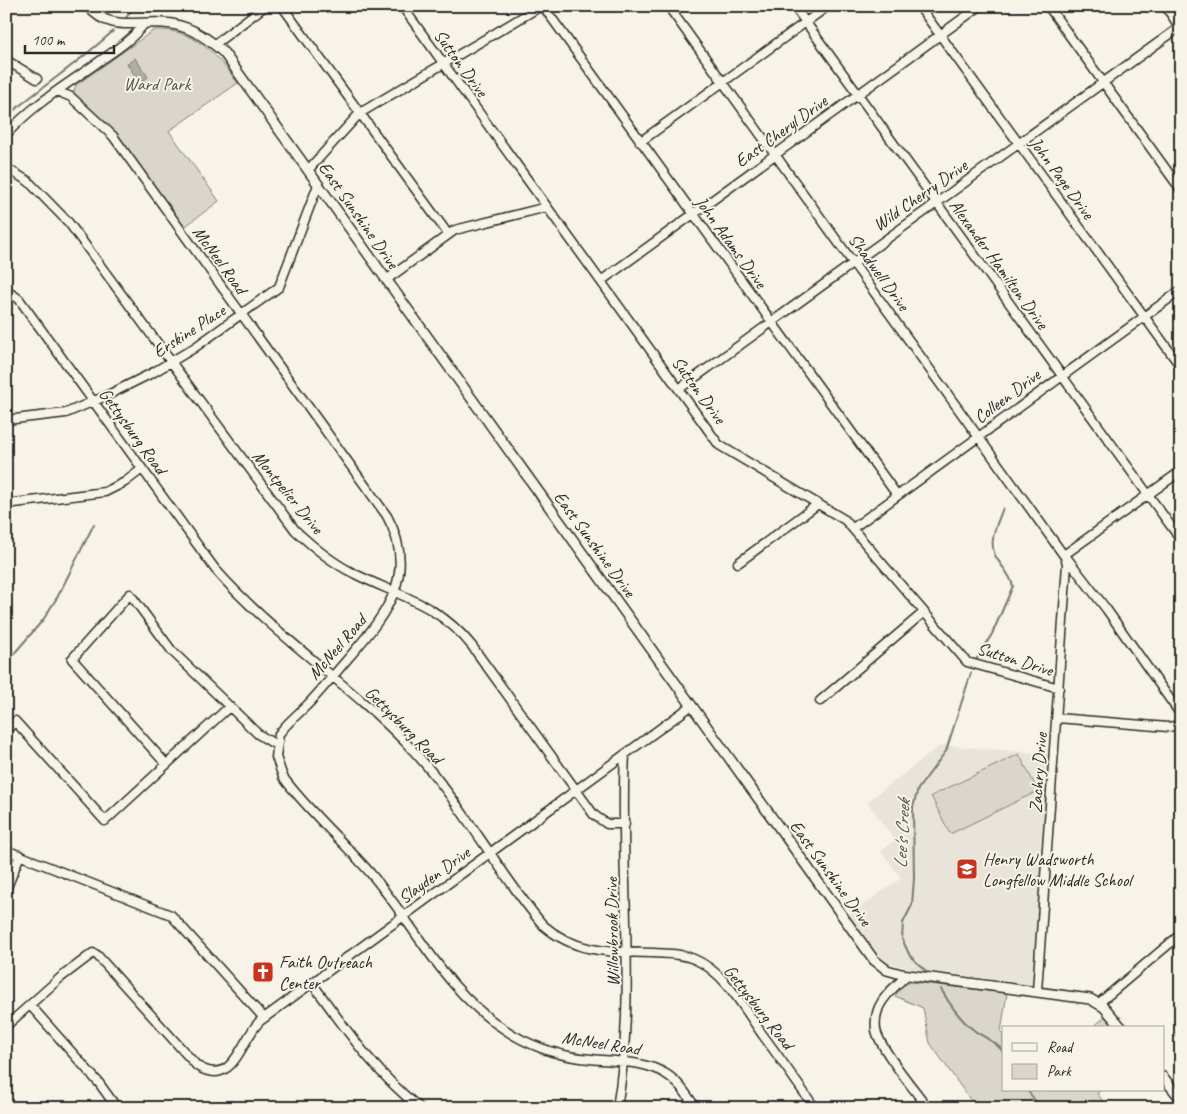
<svg xmlns="http://www.w3.org/2000/svg" width="1187" height="1114" font-family="Caveat,sans-serif">
<style>
.built{fill:#e8e4da}
.green{fill:#dad6cc;stroke:#82807c}
.water{fill:#afaca4;stroke:#7a7874}
.lines{fill:none;stroke-linecap:round;stroke-linejoin:round}
.stream{stroke:#7a7874;stroke-width:2}
.minor-casing{stroke:#2b2b2b;stroke-width:11}
.tertiary-casing{stroke:#2b2b2b;stroke-width:12}
.primary-casing{stroke:#2b2b2b;stroke-width:15}
.minor{stroke:#f7f3e8;stroke-width:8}
.tertiary{stroke:#f7f3e8;stroke-width:9}
.primary{stroke:#f7f3e8;stroke-width:11}
.labels{text-anchor:middle;stroke-width:4;stroke-linejoin:round;paint-order:stroke}
.street-label{font-size:18px;fill:#2b2b2b;stroke:#f7f3e8}
.park-label{font-size:18px;fill:#575653;stroke:#f7f3e8}
.poi-label{font-size:18px;fill:#2b2b2b;stroke:#f7f3e8;text-anchor:start}
.water-label{font-size:19px;font-style:italic;fill:#53524f;stroke:#f7f3e8}
</style>
<rect width="100%" height="100%" fill="#f7f3e8"/>
<filter id="ink" filterUnits="userSpaceOnUse"><feTurbulence type="fractalNoise" baseFrequency=".02" numOctaves="2"/><feDisplacementMap in="SourceGraphic" scale="10" xChannelSelector="R" yChannelSelector="G"/><feConvolveMatrix kernelMatrix="1 2 1 2 8 2 1 2 1" color-interpolation-filters="sRGB"/></filter>
<g filter="url(#ink)">
<!-- built -->
<path class="built" d="M941,745L1049,754L1033,984L911,969L889,963L877,954L849,915L901,878L881,851L895,840L867,802Z"/>
<!-- green -->
<path class="green" d="M154,30C194,28 216,54 238,83L169,131L219,201L183,228L122,142L73,94L76,85Z
M1019,754L1038,791L950,834L931,796Z
M911,982L1007,993L1001,1032L1003,1035V1090H1101L1097,1093L1108,1108H976L930,1043L923,1008L895,996L902,986Z
M1106,1016L1115,1028H1092Z"/>
<!-- water -->
<path class="water" d="M135,58L148,77L140,83L127,64Z"/>
<g class="lines">
<!-- stream -->
<path class="stream" d="M125,19L135,6
M6,117C41,87 80,62 113,31
M976,660L992,634L1013,586C1010,573 1001,567 995,555C988,540 998,522 1003,508
M6,663L43,620L58,596L94,524
M925,970L910,956L902,939L903,923L912,905L914,878L913,807L918,789L946,751L971,673
M941,989C950,1005 960,1020 975,1031C985,1038 997,1042 1003,1052
M1027,1090L1041,1108"/>
<!-- minor casing -->
<g class="minor-casing">
<path id="minor" d="M282,6L448,234
M402,6L719,445L845,520L967,662L1059,688
M543,6L897,495
M668,6L1065,557L1067,564L1037,991
M794,6L1181,540
M919,6L1181,367
M1048,6L1181,190
M215,44L265,6
M6,60L37,79
M57,91L71,97L113,136L387,516C418,573 388,612 351,655C338,670 325,686 311,701C300,713 288,721 279,734L276,757L283,777C308,811 344,842 372,875C416,927 445,991 504,1029C526,1044 555,1055 581,1058C608,1062 642,1059 666,1074C679,1082 687,1095 696,1108
M6,135C31,106 66,85 97,63C114,51 131,41 144,24
M640,142L828,6
M6,168L28,181L69,223L295,530C313,547 331,562 353,573C399,596 439,604 472,646L594,815L607,824H625
M308,170L360,113L541,6
M386,280L455,230L547,207
M601,281L980,6
M6,290L19,299L215,569C272,634 346,681 406,743C459,797 494,867 543,925C576,954 612,952 653,953C667,954 681,953 694,959C725,972 743,1007 762,1034C780,1058 797,1083 815,1108
M679,389L1180,27
M6,420L66,413L106,396L154,372L194,348L279,287L318,185
M6,504L105,492L125,482L142,469
M853,528L1181,290
M1064,555L1181,471
M1067,558L1107,610L1181,715
M738,563L818,504
M820,701L924,612
M1057,718L1168,727L1181,725
M6,731L15,721L105,821L229,707
M166,764L72,659L130,594L172,651L258,734L276,745
M6,850L171,915L264,1018
M6,890L20,855
M907,975C897,985 885,994 879,1007C876,1014 875,1022 876,1030C880,1049 915,1090 928,1108
M312,983C345,1028 375,1073 420,1108
M1099,1003L1181,934
M30,1005L99,1083L117,1108
M6,1026L60,978L93,953L97,955L197,1066C234,1089 241,1039 260,1021L691,706
M6,1103L11,1108
M403,1108L410,1100
M617,1108C637,990 619,872 625,754"/>
</g>
<!-- tertiary casing -->
<g class="tertiary-casing">
<path id="tertiary" d="M88,6C109,32 135,21 163,23C187,24 207,37 224,53L874,960L887,970L901,974L1090,999L1104,1007L1122,1028
M1166,6L1181,28
M1163,1077L1181,1099"/>
</g>
<!-- primary casing -->
<g class="primary-casing">
<path id="primary" d="M6,7L7,6"/>
</g>
<!-- minor -->
<use href="#minor" class="minor"/>
<!-- tertiary -->
<use href="#tertiary" class="tertiary"/>
<!-- primary -->
<use href="#primary" class="primary"/>
</g>
</g>
<!-- icons -->
<defs>
<g id="school-square" transform="scale(1.125)"><rect x="-9" y="-9" width="18" height="18" rx="4" fill="#c8321e" stroke="#f7f3e8"/><path d="M0-5L7-2L0 1L-7-2ZM-4 1L0 2.5L4 1V4Q0 6-4 4Z" fill="#fff"/></g>
<g id="church-square" transform="scale(1.125)"><rect x="-9" y="-9" width="18" height="18" rx="4" fill="#c8321e" stroke="#f7f3e8"/><path d="M-1.2-6h2.4v3.5h3.3v2.4h-3.3V6h-2.4V-.1h-3.3v-2.4h3.3Z" fill="#fff"/></g>
</defs>
<g fill-rule="evenodd">
<use href="#school-square" x="967" y="869"/>
<use href="#church-square" x="263" y="972"/>
</g>
<g class="labels">
<!-- street labels -->
<g class="street-label">
<text transform="translate(461 63) rotate(54)" y="6">Sutton Drive</text>
<text transform="translate(781 131) rotate(-36)" y="6">East Cheryl Drive</text>
<text transform="translate(1062 178) rotate(54)" y="6">John Page Drive</text>
<text transform="translate(920 195) rotate(-35)" y="6">Wild Cherry Drive</text>
<text transform="translate(359 215) rotate(55)" y="6">East Sunshine Drive</text>
<text transform="translate(731 242) rotate(54)" y="6">John Adams Drive</text>
<text transform="translate(220 260) rotate(54)" y="6">McNeel Road</text>
<text transform="translate(999 264) rotate(54)" y="6">Alexander Hamilton Drive</text>
<text transform="translate(879 272) rotate(54)" y="6">Shadwell Drive</text>
<text transform="translate(189 331) rotate(-33)" y="6">Erskine Place</text>
<text transform="translate(699 390) rotate(54)" y="6">Sutton Drive</text>
<text transform="translate(1007 396) rotate(-37)" y="6">Colleen Drive</text>
<text transform="translate(133 431) rotate(54)" y="6">Gettysburg Road</text>
<text transform="translate(288 492) rotate(51)" y="6">Montpelier Drive</text>
<text transform="translate(595 544) rotate(54)" y="6">East Sunshine Drive</text>
<text transform="translate(337 647) rotate(-49)" y="6">McNeel Road</text>
<text transform="translate(1015 659) rotate(17)" y="6">Sutton Drive</text>
<text transform="translate(404 725) rotate(45)" y="6">Gettysburg Road</text>
<text transform="translate(1038 773) rotate(-86)" y="6">Zachry Drive</text>
<text transform="translate(831 873) rotate(54)" y="6">East Sunshine Drive</text>
<text transform="translate(434 875) rotate(-36)" y="6">Slayden Drive</text>
<text transform="translate(612 932) rotate(-91)" y="6">Willowbrook Drive</text>
<text transform="translate(759 1007) rotate(52)" y="6">Gettysburg Road</text>
<text transform="translate(601 1043) rotate(9)" y="6">McNeel Road</text>
</g>
<!-- park labels -->
<g class="park-label">
<text x="157" y="90">Ward Park</text>
</g>
<!-- poi labels -->
<g class="poi-label">
<text x="983" y="865">Henry Wadsworth<tspan x="983" dy="21">Longfellow Middle School</tspan></text>
<text x="279" y="968">Faith Outreach<tspan x="279" dy="21">Center</tspan></text>
</g>
<!-- water labels -->
<g class="water-label">
<text transform="translate(901 834) rotate(-87)" y="7">Lee's Creek</text>
</g>
</g>
<!-- margin -->
<rect width="1187" height="1114" fill="none" stroke="#f7f3e8" stroke-width="25"/>
<rect x="12" y="12" width="1162" height="1089" fill="none" stroke="#2b2b2b" stroke-width="2" filter="url(#ink)"/>
<!-- legend -->
<rect x="1002" y="1026" width="162" height="65" fill="#f7f3e8" stroke="#a5a39c"/>
<rect x="1012" y="1043" width="25" height="8" fill="#f7f3e8" stroke="#a5a39c"/>
<text x="1047" y="1052" font-size="15" fill="#2b2b2b">Road</text>
<rect x="1012" y="1064" width="25" height="15" fill="#dad6cc" stroke="#a5a39c"/>
<text x="1047" y="1076" font-size="15" fill="#2b2b2b">Park</text>
<!-- scale -->
<path d="M25 45v8h89v-8" fill="none" stroke="#2b2b2b" stroke-width="2.5"/>
<text x="32" y="45" font-size="15" fill="#2b2b2b" stroke="#f7f3e8" stroke-width="4" paint-order="stroke">100 m</text>
</svg>
